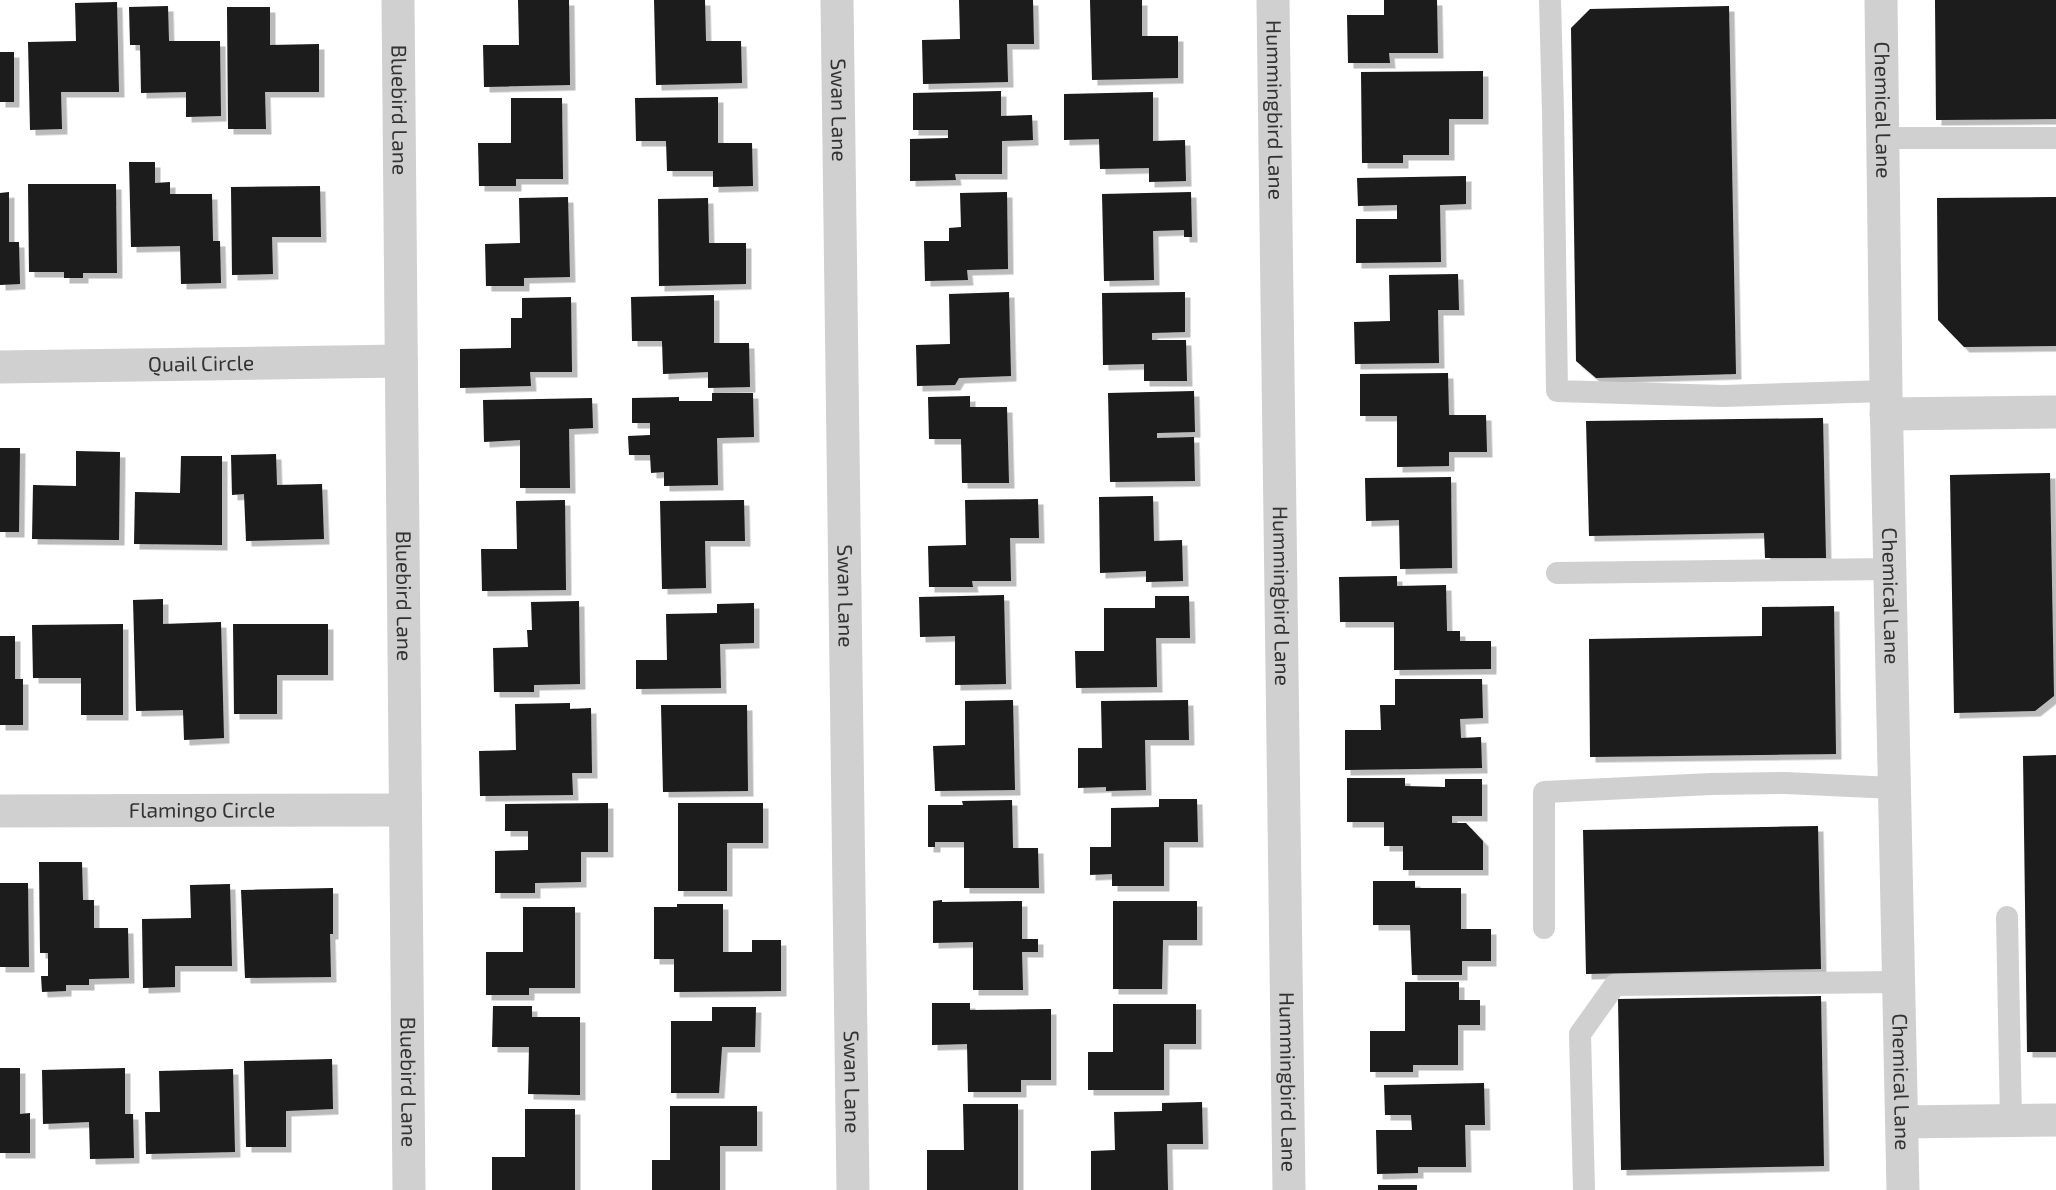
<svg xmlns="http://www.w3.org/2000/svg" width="2056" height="1190" font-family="'Exo 2',sans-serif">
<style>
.building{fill:#1a1a1a;filter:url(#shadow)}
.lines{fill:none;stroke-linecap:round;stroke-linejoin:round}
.lane{stroke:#d0d0d0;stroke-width:22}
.street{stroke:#d0d0d0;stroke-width:33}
.labels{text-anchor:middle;stroke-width:6;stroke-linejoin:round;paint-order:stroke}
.street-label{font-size:21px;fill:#333;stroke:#fff}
</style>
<defs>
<filter id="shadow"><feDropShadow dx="5.5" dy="5.5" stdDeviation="0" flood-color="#0004"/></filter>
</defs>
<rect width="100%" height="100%" fill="#fff"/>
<!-- building -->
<path class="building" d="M518,0H569L570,85L484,87L483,45H519Z
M654,0H705L706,41H741L742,83L656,85Z
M959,0H1033L1034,44H1007L1008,82L923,84L922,40L960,39Z
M1090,0H1142V36H1178V78L1092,80Z
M1384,0H1437L1438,53H1389L1390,63H1348L1347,15H1384Z
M1935,0H2056V119L1936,120Z
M117,2L119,92H61L62,129L30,130L28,42L76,41L75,3Z
M168,6L169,41H220L221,116L186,117V92L141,93L140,45H130L129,7Z
M1729,6L1736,374L1596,378L1576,361L1571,28L1590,9Z
M227,7H270V45L319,44V92H265L266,129H228Z
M0,52H14V102H0Z
M1483,71V119H1449V155H1403V163H1362L1361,72Z
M1001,91V116L1032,115L1033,140L1002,141V174H955L956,180L910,181V139L948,138V130H913V93Z
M1153,92V141L1185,140L1186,181L1149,182V168L1100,169L1099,139L1064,140V94Z
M718,97V143H752L753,186L713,187V171H667L666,141H636L635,98Z
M511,98H562L563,179H516V186H479L478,143H511Z
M129,162H155V183L170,182V194H212L213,241H220L221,283L181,284L180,246L131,247Z
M1466,176V204L1440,205L1441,262L1356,263V219H1397V205L1358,206L1357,178Z
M28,184H116L117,273H83V278H64V272H29Z
M320,186L321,237H272L273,274L232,275L231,187Z
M9,192V242H19L20,284L0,285V193Z
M1007,192L1008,269L967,270L968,280L925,281L924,241H949V228L961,227L960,193Z
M1191,192L1192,237H1184V230L1153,231L1154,280L1104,281L1102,194Z
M568,197L570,277L524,278V286H486L485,244L520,243L519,198Z
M2056,197V346L1964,347L1938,320L1937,198Z
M708,198L709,243H746V284L659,286L658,199Z
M1458,274L1459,310H1438L1439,363L1355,364L1354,322L1390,321L1389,275Z
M1009,292L1011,376L959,378L955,385L917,386L916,345L950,344L949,294Z
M1185,292V332L1152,333V340H1186L1187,381H1144V364L1103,365L1102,293Z
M714,295V343H749L750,387L708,388V372L663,374L662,341H632L631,297Z
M571,297L572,372H530L531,386L460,388V349L511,348V318H522V298Z
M1448,373L1449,415H1486L1487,452H1449V466L1397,467V416H1360V374Z
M1194,391L1195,432L1157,433V438L1194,437L1195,481L1110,482L1108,393Z
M712,393H753L754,437L717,438L718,485L664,486V472L651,473L650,455H629L628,436L650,435V423H632V398L679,397V401H712Z
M970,396V407H1007L1009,483H962L961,439H929L928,397Z
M592,398L593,428L569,429L570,488H520V440L484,442L483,400Z
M1823,418L1826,558H1765L1764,533L1589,536L1586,421Z
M0,448H20L19,532H0Z
M76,451L120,452L119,540L32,539L33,485L76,486Z
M276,454L277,485L322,484L324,539L246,541L244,494L232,495L231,455Z
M181,456H222V545L134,544L135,492L180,493Z
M2050,473L2054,696L2035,711L1954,713L1950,475Z
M1451,477L1452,568L1400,569L1399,520L1366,521L1365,478Z
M1153,496L1154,541L1182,540L1183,581L1146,582V571L1100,573L1099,497Z
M1038,499L1039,538H1010L1011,581H972L973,587H929L928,546L966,545L965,500Z
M565,500L566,590L482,591L481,549H517L516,501Z
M744,500L745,541H705L706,588L662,589L660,501Z
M1397,576V586L1446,585L1447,631H1460V641H1491V669L1394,670V622H1340L1339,577Z
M1004,595L1006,684L955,685V636L920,637L919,597Z
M1155,596H1189L1190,638H1156L1157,687L1076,688L1075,651H1104V608H1155Z
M163,599V624L221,622L224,738L184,740L183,710L136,711L133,600Z
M579,601L580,684L534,685V692H494L493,648L528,647L527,630H532L531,602Z
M754,603V643L720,644L721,688L636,689V660H667L666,614L717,613V604Z
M1834,606L1836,754L1590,757L1589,639L1762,636V607Z
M123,624V715H81V678H33L32,625Z
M233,624H328V675H277V714H234Z
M0,636H15V679H23V725H0Z
M1395,679H1482L1483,718L1460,719L1461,738L1481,737L1482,768L1345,770V730H1381L1380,705H1395Z
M1013,700L1015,790L935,791L933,746L965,745V701Z
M1188,700L1189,740H1145L1146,790L1106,791V787L1078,788V748H1102L1101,701Z
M570,703V709L591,708L592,773H572L573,795L480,796L479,751L516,750L515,704Z
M661,705H747L748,791L663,792Z
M2056,755V1052H2027L2023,756Z
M1347,778H1405V786L1445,787V779H1482V816H1452V823H1466L1483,841V870H1403V846H1384V822H1347Z
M1159,799H1197L1198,842H1164V886H1112V874L1090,875V847H1111V808L1159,807Z
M1012,800L1013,848H1038L1039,888H964V842H935V847H928V805H963L962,801Z
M608,803V852H581V882L535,883V893H495V851L528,850V831H505V804Z
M678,803H763V843H727V891H678Z
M1818,826L1821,969L1586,974L1583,830Z
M39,862H82L83,900H94V928H128L129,978L89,979V985H66V991L42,992L41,976H48V953H40Z
M1373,881H1415V888H1461V929H1491V961H1462V975H1412L1410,925H1373Z
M0,883H28L29,967H0Z
M230,884L232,966H175V987L143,988L142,919L191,918L190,885Z
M333,888V934H330L331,977L245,978L241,890Z
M942,900V902L1022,901V939H1038V952H1022L1023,990H973V942L933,943V901Z
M1113,901H1197V940H1163L1162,989H1113Z
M677,904H723V952H752V940H781V991L674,992V959H654V907H677Z
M523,907H575V988H529V995H486V952H523Z
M1405,982H1459V1000H1480V1025H1458V1065H1413V1072H1370V1031H1405Z
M1821,996L1824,1166L1621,1170L1618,999Z
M932,1003H970V1010L1051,1009V1080H1021V1092H968L967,1044L932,1045Z
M1113,1004H1196V1044H1164V1090H1088V1052H1113Z
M493,1006H532V1017H580V1095L528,1094L529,1047H492Z
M712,1007H756L755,1047H722L719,1093H671V1021H712Z
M332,1059L333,1109L286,1111V1147H246L244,1061Z
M0,1068H20V1114L30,1113V1153H0Z
M125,1068V1114H133L134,1158L90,1159L89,1122L43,1124L42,1070Z
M233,1069L235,1152L146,1154L145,1112H160L159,1071Z
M1484,1083L1485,1125H1465L1466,1167H1418V1173L1377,1174L1376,1130H1412L1411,1115H1385L1384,1085Z
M1202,1102L1203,1144H1167L1168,1190H1091V1151L1115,1150L1114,1112L1162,1111V1103Z
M963,1104H1018V1190H927V1150H964Z
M670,1106H757V1146H720V1190H652V1160H670Z
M525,1109H575V1190H492V1157H525Z
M1378,1185H1417V1190H1378Z"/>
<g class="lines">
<!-- lane -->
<path class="lane" d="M1550,0L1553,112L1557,391L1723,396L1886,391
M1882,138H2056
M1557,573L1890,569
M2007,917L2011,1120
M1544,928V792L1711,784L1785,783L1894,788
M1584,1190L1580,1034L1615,985L1899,982"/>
<!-- street -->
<g class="street">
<path id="s1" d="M398,0L409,1190"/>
<path id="s2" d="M837,0L853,1190"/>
<path id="s3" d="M1273,0L1289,1190"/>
<path id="s4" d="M1881,0L1886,391L1903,1190"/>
<path id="s5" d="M0,367L401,361"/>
<path d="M1886,414L2056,412"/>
<path id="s6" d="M0,811L405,810"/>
<path d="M1902,1122L2056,1120"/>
</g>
</g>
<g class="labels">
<!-- street labels -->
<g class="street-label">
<text dy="7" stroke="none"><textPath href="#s1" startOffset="110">Bluebird Lane</textPath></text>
<text dy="7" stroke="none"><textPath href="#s2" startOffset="110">Swan Lane</textPath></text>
<text dy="7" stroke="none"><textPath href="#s3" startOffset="110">Hummingbird Lane</textPath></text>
<text dy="7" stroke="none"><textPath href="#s4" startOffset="110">Chemical Lane</textPath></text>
<text dy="7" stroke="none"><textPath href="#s5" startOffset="201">Quail Circle</textPath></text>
<text dy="7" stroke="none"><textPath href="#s1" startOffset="596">Bluebird Lane</textPath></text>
<text dy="7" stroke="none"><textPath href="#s2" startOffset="596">Swan Lane</textPath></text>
<text dy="7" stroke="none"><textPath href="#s3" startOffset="596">Hummingbird Lane</textPath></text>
<text dy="7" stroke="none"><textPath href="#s4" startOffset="596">Chemical Lane</textPath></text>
<text dy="7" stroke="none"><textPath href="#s6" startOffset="202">Flamingo Circle</textPath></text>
<text dy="7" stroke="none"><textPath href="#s1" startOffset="1082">Bluebird Lane</textPath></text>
<text dy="7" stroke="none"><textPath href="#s2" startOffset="1082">Swan Lane</textPath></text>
<text dy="7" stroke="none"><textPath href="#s3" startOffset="1082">Hummingbird Lane</textPath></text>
<text dy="7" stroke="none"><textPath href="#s4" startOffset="1082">Chemical Lane</textPath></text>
</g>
</g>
</svg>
